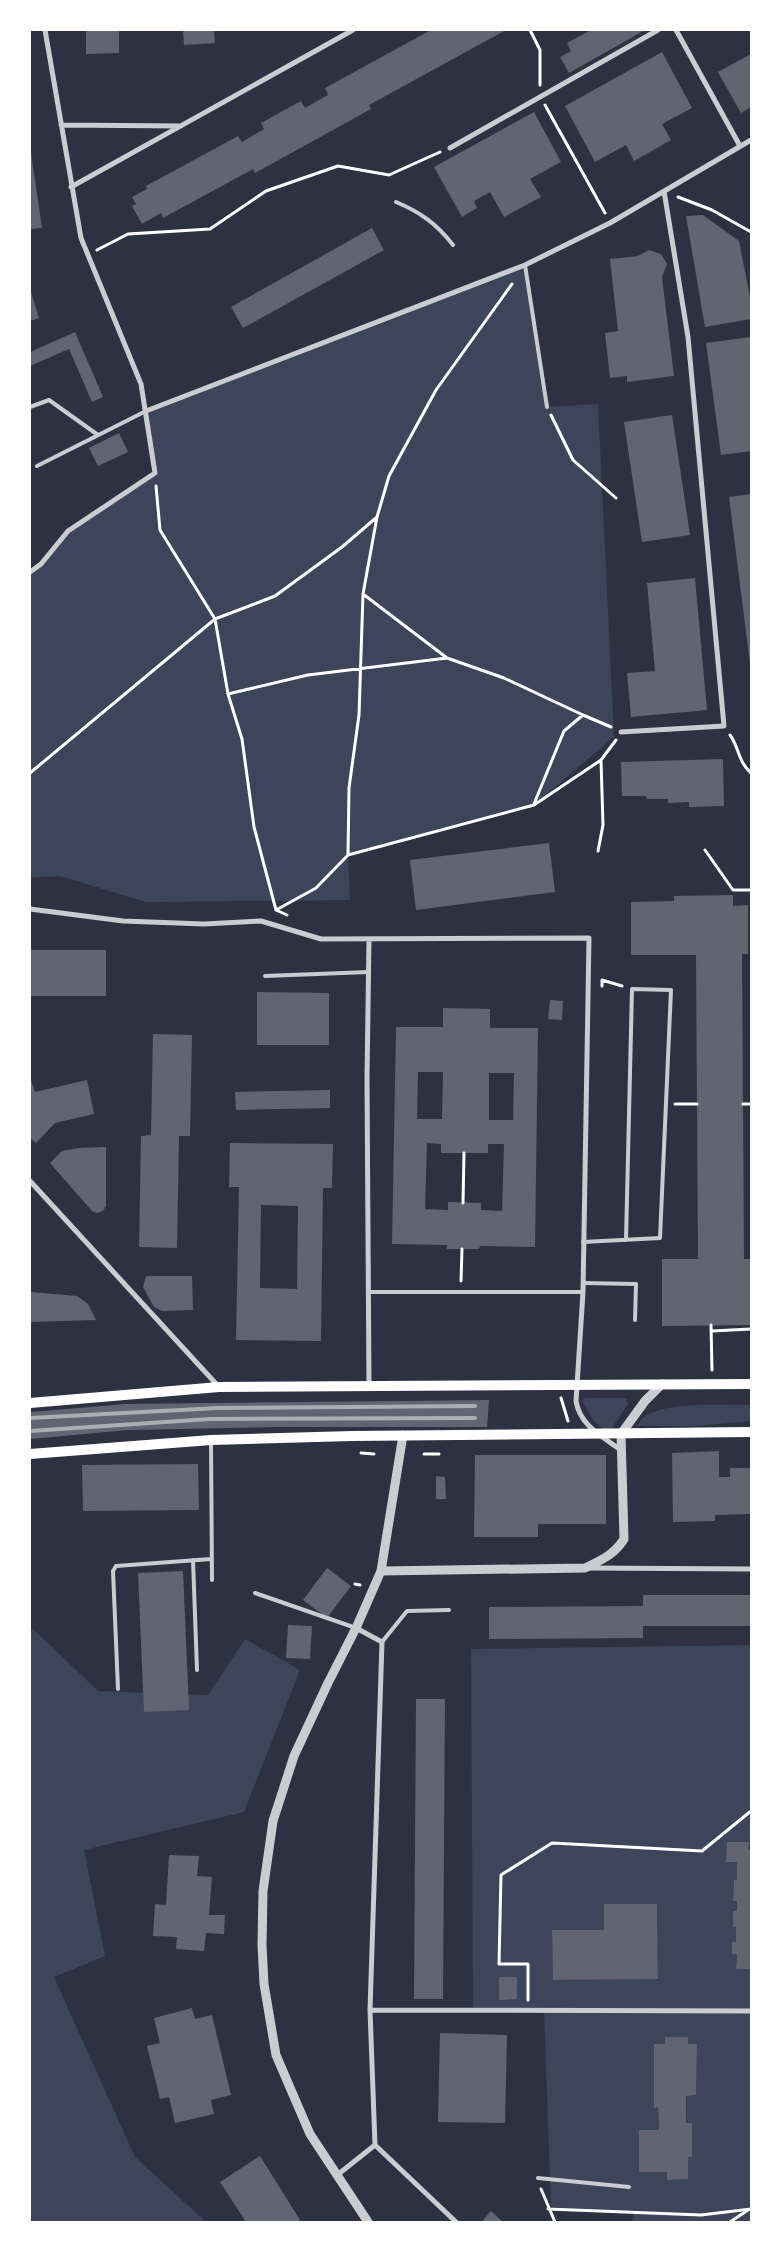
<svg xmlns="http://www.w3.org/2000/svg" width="781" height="2252" font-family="'DejaVu Sans',sans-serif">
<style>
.green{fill:#3c4559;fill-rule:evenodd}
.building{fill:#626471;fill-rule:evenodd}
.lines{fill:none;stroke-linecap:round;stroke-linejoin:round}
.path{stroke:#fff;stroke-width:3}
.service{stroke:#caccd0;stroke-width:4}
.minor{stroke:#caccd0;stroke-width:5}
.tertiary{stroke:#caccd0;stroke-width:9}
.secondary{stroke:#fff;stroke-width:10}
.rail{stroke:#abadb3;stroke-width:4}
</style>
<rect width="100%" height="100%" fill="#2d3142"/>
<!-- green -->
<path class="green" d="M525,265L547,407L598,404L614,737L534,805L348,855L350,900L146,902L60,876L30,878V572L68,531L155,473L146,411Z
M585,1398H623L626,1399L628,1404L612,1428L603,1429L594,1421L582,1401Z
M751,1405V1421L696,1426H638C645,1398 728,1406 751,1405Z
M30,1626L98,1691L208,1695L245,1639L300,1670L244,1812L84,1850L105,1956L54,1977L135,2157L206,2222H30Z
M751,1645V1850H748V1842H727L726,1861L737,1862V1880H734L733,1901H737V1911H733V1927H736V1942H732V1954H737L736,1969H751V2222H632L633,2213L551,2207L544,2010H473L471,1649ZM604,1904H657L658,1978L553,1980L552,1931L604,1930ZM665,2037H688V2044H697L696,2095L686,2096L688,2179L667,2180V2172L639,2171V2131L659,2130L658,2107H654V2044H665Z"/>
<!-- building -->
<path class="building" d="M86,30H119V53L86,54Z
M183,30H214L215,43L184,45Z
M431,30H506L369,105L371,109L255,173L253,169L163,218L161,213L142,224L132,206L136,204L132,197L147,189L146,186L238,136L242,142L264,129L261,123L301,101L305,108L328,95L325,88Z
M591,30H645L569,73L560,57L571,51L567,43Z
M662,52L692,108L662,124L671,140L634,161L626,145L595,162L565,106Z
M751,54V107L741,113L718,72Z
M534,112L561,162L530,179L541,197L504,217L490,192L474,201L477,208L462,217L434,167Z
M30,146L42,228L30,229Z
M703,215L739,241L751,302V319L705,327L686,216Z
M372,228L384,250L243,328L231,307Z
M649,250L661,254L667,264L662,277L674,376L627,382V376L610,378L605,333L618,331L610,259L638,256Z
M30,289L39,318L30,321Z
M75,332L103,397L92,402L69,349L30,366V352Z
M751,337V451L721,455L706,343Z
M672,415L690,535L642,542L624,422Z
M119,433L128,452L98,466L89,448Z
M751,494V664H750L729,497Z
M695,578L707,710L631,717L627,673L655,671L647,583Z
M723,759L724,806L689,807V802L668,803V799H647L646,796H622L621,762Z
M549,843L555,892L416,910L410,860Z
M733,895V906L748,905V954H742L744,1259H751V1325L662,1326V1259H698L696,955H631V902L674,901V896Z
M30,950H106V996H30Z
M257,992L329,993V1045H257Z
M550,1000L563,1001L562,1020L548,1019Z
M443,1008L490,1009V1028H538L535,1247L480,1246L479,1249H447V1245L392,1244L396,1027H443ZM418,1072H443L442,1119H417ZM489,1073H514L513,1120H489ZM427,1143L441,1144V1153H488V1144H504L502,1211L481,1210V1203L448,1202V1210L425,1209Z
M153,1034L192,1035L190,1136H179L177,1248L139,1247L141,1136L151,1135Z
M30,1077L35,1092L87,1080L94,1114L55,1123L36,1143L30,1138Z
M330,1090V1108L236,1110L235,1092Z
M230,1143L333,1144L332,1188H323L321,1341L236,1340L239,1187H229ZM261,1205L298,1206L297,1289L260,1288Z
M106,1147V1206L103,1211L97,1213L92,1211L50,1163L62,1151L79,1148Z
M146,1276H192L193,1310L162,1311L154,1307L143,1287Z
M30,1292L77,1296L88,1304L96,1320L30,1322Z
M489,1400L487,1427H279L128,1430L30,1439V1412L126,1404Z
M719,1451V1477H730V1468H751V1514L715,1515V1521L673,1522L672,1453Z
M475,1455H606V1524H538V1537H474Z
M198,1464L199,1510L83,1511L82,1465Z
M436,1476L445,1477L446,1499H436Z
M327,1568L351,1586L327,1618L303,1600Z
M183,1571L189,1710L144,1712L138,1573Z
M643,1595H751V1626H643V1638L489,1639V1607L643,1606Z
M288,1625L312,1626L310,1659L286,1658Z
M416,1699H445L443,1999H414Z
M727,1842H749L748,1850H751V1969H736L737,1954H732V1942H736V1927H733V1911H737V1901H733L734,1880H737V1862H726Z
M169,1855L199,1856L197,1876L212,1877L209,1915H225L224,1934L206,1933L204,1951L176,1949L177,1937L153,1936L155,1904L166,1905Z
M604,1904H657L658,1979L553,1980L552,1930H604Z
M499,1977H517V1999L499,2000Z
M192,2008L195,2019L212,2015L231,2095L211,2100L214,2114L175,2123L169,2097L160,2099L147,2046L160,2043L154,2018Z
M440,2033L507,2035L505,2123L438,2122Z
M665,2037H688V2044H697L696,2095L686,2096V2123H692V2157H688V2179L667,2180V2172H639V2130H659L658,2107L654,2108V2044H665Z
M260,2156L300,2220L296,2222H246L220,2182Z
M491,2211L503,2222H484L483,2220Z"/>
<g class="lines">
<!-- path -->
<path class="path" d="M530,30L540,50V85
M545,105L605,213
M678,197L712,210L751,232
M97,250L128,234L210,229L266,191L338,166L389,175L440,152
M551,415L573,460L616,498
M156,486L160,530L215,619L228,694L242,739L254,827L276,910L287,915
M363,594L447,658L504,678L583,715
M228,694L308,675L447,658
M730,735C739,747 738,762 751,773
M30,773L215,619L275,596L342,547L377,517
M534,804L564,731L583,715L611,727
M705,850L733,890H751
M598,851L603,825L601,760L616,740
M348,855L349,788L359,715L363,594L377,517L389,476L436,390L512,284
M276,910L316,888L348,855L534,805L601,760
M602,986V980L622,986
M675,1104H697
M743,1104H751
M463,1203L464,1153
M461,1281L462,1249
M711,1325L712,1370
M712,1331L751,1329
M561,1398L568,1421
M361,1453L374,1454
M424,1454H439
M355,1584L360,1585
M528,2000V1964H499L501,1875L552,1843L702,1851L751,1811
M541,2189L555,2222
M548,2209L701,2215L751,2209
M730,2222L748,2210"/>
<!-- service -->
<path class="service" d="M396,202C420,212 437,224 453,245
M525,265L547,407
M30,407L49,400L98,435
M37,466L146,411
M265,976L369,972
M583,1242L660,1238L671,990L632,989L626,1240
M583,1283L636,1284L635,1320
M369,1292H583
M211,1440L212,1580
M193,1560L197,1670
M255,1593L356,1628
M382,1642L407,1611L449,1610
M118,1689L113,1571L116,1566L211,1559
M538,2178L629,2187"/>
<!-- minor -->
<path class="minor" d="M676,30L740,146
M61,125L181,126
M450,148L658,30
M71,187L353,30
M146,411L525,265L610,223L751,140
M30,572L41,564L68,531L155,473L141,384L81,238L45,30
M621,732L724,726L688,337L664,191
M30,909L123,921L204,924L261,921L321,939L589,938L583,1292L576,1401C580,1426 603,1437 621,1450
M30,1181L219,1387
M369,1386L367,1078L369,939
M588,1568L751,1569
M356,1628L382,1642L370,2010L375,2145L456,2222
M370,2010L751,2011
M336,2176L375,2145"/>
<!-- tertiary -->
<path class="tertiary" d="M381,1571L585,1568C601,1560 614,1555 624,1539L621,1434L645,1401L662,1384
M368,2222L310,2134L276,2055L264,1984L262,1945L263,1891L273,1821L294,1756L328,1683L356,1628L381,1571L403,1435"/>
<!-- secondary -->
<path class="secondary" d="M30,1403L219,1387L751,1384
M30,1454L211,1440L352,1436L751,1432"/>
<!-- rail -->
<path class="rail" d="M30,1418L218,1408L475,1406
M30,1431L210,1419L475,1418"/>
</g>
<!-- border -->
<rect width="781" height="2252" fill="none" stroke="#ffffff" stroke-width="62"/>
</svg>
